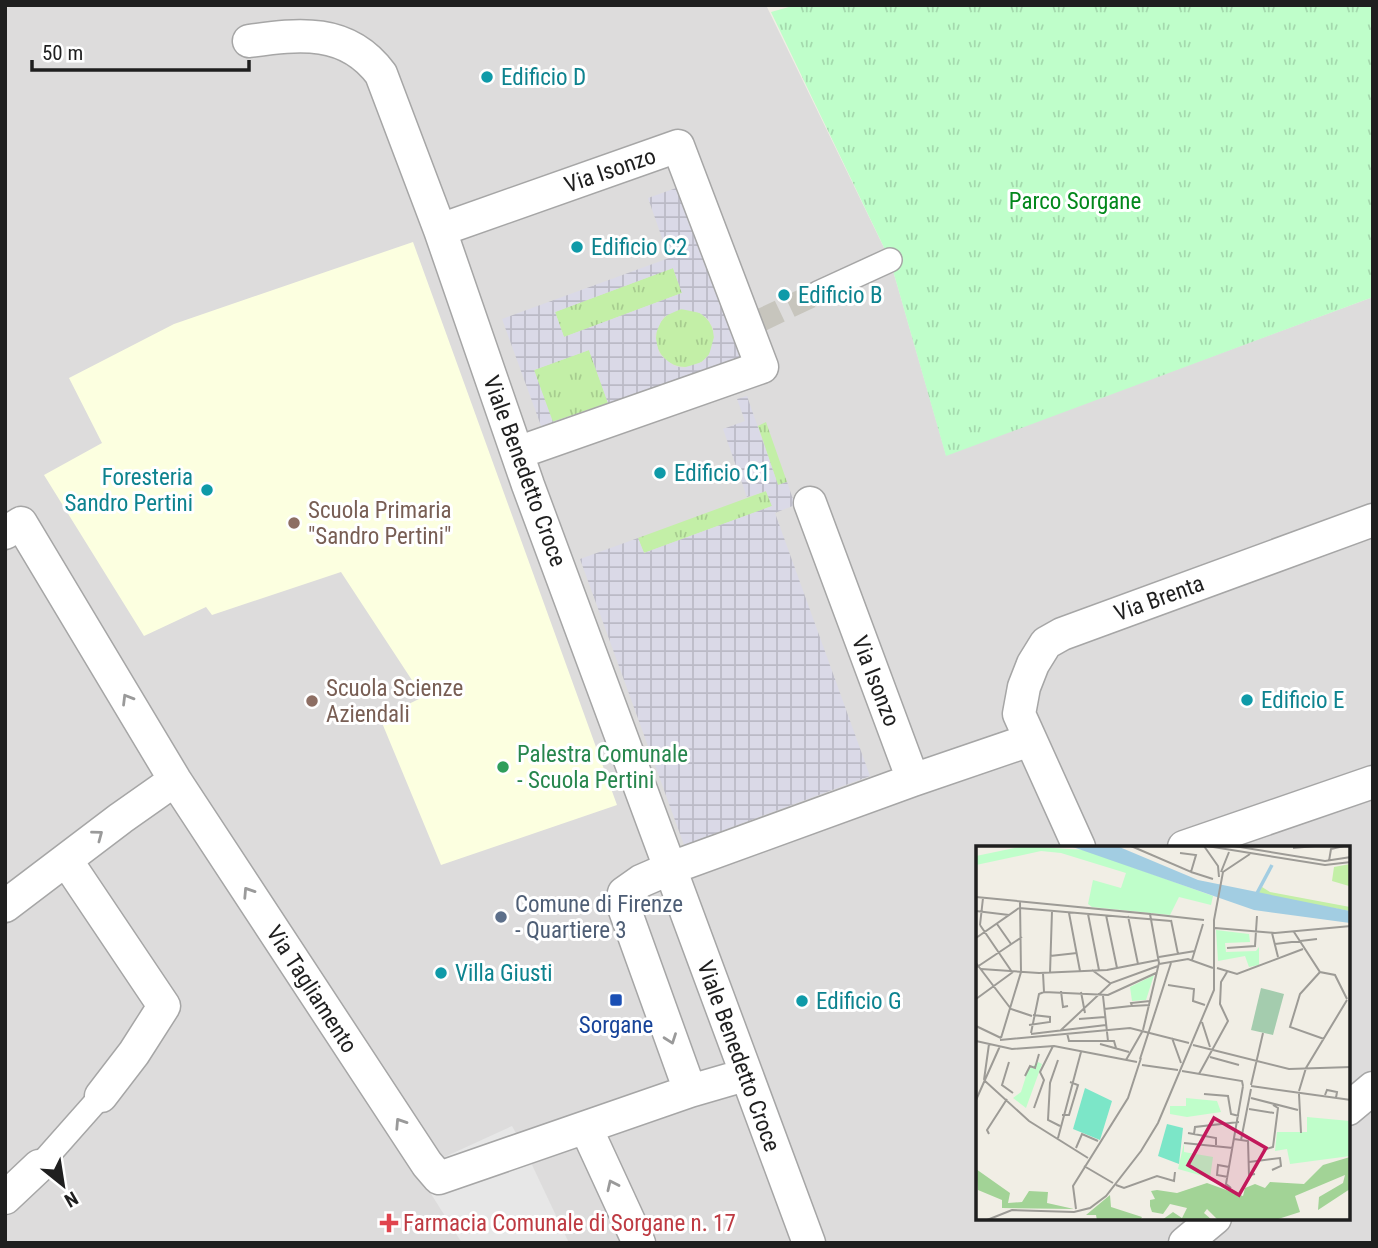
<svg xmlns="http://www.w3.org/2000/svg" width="1378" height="1248" font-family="'Roboto Condensed',sans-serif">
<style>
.residential{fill:#dddcdc;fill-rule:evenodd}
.education{fill:#fcffe0}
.grass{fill:url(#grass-tufts)}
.park{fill:url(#park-tufts)}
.parking{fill:#e7e7e7}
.plaza{fill:url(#plaza-grid);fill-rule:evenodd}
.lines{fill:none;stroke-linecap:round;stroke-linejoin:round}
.pedestrian-tunnel{stroke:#c7c5bd;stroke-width:23;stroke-dasharray:23 11;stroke-linecap:butt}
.pedestrian-casing{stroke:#a6a6a6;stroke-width:26}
.minor-casing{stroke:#a6a6a6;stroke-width:35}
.pedestrian{stroke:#fff;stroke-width:23}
.minor{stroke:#fff;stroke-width:32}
.oneway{stroke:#9a9a9a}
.culture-dot{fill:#0f9aa8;stroke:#fff;stroke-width:2.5}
.education-dot{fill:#8d6e63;stroke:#fff;stroke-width:2.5}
.leisure-dot{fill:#2e9e5b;stroke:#fff;stroke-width:2.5}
.service-dot{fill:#5c6f8a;stroke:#fff;stroke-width:2.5}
.transit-dot{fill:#1a4fb4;stroke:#fff;stroke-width:2.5}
.health-dot{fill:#e0444e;stroke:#fff;stroke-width:2.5}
.labels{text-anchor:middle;stroke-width:6;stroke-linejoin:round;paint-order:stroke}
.culture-label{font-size:23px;fill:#0d838f;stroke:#fff;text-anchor:start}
.street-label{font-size:23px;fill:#1f1f1f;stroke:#fff}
.park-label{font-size:23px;fill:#02881b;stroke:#fff}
.education-label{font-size:23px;fill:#785e54;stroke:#fff;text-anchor:start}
.leisure-label{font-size:23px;fill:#27864d;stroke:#fff;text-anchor:start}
.service-label{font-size:23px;fill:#4e5e75;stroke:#fff;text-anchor:start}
.transit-label{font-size:23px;fill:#164399;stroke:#fff}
.health-label{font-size:23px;fill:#be3a42;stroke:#fff;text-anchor:start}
.inset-river{fill:none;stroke:#a2cde2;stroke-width:3.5}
.inset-road{fill:none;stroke:#9d9b96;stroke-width:2}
.view{fill:#c2185b;fill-opacity:0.15;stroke:#c2185b;stroke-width:3.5}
.inset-edge{fill:none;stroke:#1f1f1f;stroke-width:3.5}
</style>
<defs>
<pattern id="grass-tufts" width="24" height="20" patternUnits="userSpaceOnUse" patternTransform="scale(1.75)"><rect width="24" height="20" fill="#c3efa7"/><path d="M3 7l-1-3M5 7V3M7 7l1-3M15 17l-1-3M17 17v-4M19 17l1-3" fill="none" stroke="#a7cc8f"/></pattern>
<pattern id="park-tufts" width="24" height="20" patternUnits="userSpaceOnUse" patternTransform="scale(1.75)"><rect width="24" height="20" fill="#bffeca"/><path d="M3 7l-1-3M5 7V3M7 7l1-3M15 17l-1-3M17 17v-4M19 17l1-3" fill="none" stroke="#a4d9ad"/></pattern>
<pattern id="plaza-grid" width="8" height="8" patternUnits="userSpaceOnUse" patternTransform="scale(1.75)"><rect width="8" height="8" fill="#dad9e7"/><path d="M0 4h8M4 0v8" fill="none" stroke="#bbbac6"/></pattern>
</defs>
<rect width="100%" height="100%" fill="#f1eee5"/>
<!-- residential -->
<path class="residential" d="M19,5H766L890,260L946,455L1373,297V1243H5V8ZM977,847H1348V1218H977Z"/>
<!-- education -->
<path class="education" d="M413,242L617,805L441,865L380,718L423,697L341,572L212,615L206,607L144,636L44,475L102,443L69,378L174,324Z"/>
<!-- grass -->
<path class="grass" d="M673,268L682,293L564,337L555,312Z
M656 338a29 29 0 1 1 58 0a29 29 0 1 1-58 0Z
M589,350L608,403L552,422L534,370Z
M766,422L787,482L778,485L758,426Z
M766,491L772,506L644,553L638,538Z"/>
<!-- park -->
<path class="park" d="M796,5H1373V297L946,456L890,260L771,12Z"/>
<!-- parking -->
<path class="parking" d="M512,1126L524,1148L569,1243H462L416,1170Z"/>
<!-- plaza -->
<path class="plaza" d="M679,187L743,363L544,434L502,319L669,258L648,198ZM673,268L682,293L564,337L555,312ZM681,309L700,313L708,319L713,328L714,337L709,355L702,362L683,368L674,366L659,354L655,335L663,317ZM589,350L608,403L553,422L534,370Z
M747,396L778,485L787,482L795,505L775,513L870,776L684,845L580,559L638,538L644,553L772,506L766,491L747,497L723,429L745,421L737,399Z"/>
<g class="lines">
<!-- pedestrian-tunnel -->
<path class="pedestrian-tunnel" d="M759,321L818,293"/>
<!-- pedestrian casing -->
<g class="pedestrian-casing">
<path id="pedestrian" d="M818,293L890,260
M39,1166L101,1096"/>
</g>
<!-- minor casing -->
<g class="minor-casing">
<path id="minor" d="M249,41C299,34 347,28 381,74L440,230L528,485L809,1243
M440,230L678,146L762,367L517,453
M810,503L913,780
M5,533L21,523L175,780L427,1164L439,1178L690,1091L745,1075
M1079,847L1019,714L1024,687L1033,664L1046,643L1062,634L1373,520
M1184,847L1373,782
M66,860L164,1006L134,1053L101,1096
M5,906L121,818L175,780
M690,1091L622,902L624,893L641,881L671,868L913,780L1030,740
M1348,1109L1373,1088
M586,1128L639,1243
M5,1198L39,1166
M1185,1243L1215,1218"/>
</g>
<!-- pedestrian -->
<use href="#pedestrian" class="pedestrian"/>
<!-- minor -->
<use href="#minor" class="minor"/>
</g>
<!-- one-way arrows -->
<defs><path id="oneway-chevron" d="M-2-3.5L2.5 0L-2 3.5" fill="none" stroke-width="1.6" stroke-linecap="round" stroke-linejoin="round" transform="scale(1.75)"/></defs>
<g class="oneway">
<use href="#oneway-chevron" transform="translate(127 699) rotate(-121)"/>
<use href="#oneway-chevron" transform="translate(98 835) rotate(-37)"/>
<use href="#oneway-chevron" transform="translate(248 892) rotate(-123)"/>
<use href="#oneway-chevron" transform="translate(671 1039) rotate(70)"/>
<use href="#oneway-chevron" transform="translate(400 1123) rotate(-123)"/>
<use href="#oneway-chevron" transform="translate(612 1185) rotate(-115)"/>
</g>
<!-- markers -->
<g class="culture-dot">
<circle cx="487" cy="77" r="7"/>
<circle cx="577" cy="247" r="7"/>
<circle cx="784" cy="295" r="7"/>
<circle cx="660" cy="473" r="7"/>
<circle cx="207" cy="490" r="7"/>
<circle cx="1247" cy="700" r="7"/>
<circle cx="441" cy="973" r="7"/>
<circle cx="802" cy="1001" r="7"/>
</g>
<g class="education-dot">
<circle cx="294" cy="523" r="7"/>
<circle cx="312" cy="701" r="7"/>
</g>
<circle class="leisure-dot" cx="503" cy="767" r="7"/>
<circle class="service-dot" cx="501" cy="917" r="7"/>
<rect class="transit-dot" x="609" y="993" width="14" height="14" rx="3.5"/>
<path class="health-dot" d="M385.5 1212.5h7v7h7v7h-7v7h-7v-7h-7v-7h7z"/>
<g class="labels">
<!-- culture labels -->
<g class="culture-label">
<text x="501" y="85">Edificio D</text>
<text x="591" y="255">Edificio C2</text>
<text x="798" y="303">Edificio B</text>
<text x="674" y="481">Edificio C1</text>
<text x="193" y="485" text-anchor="end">Foresteria<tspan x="193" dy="26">Sandro Pertini</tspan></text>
<text x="1261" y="708">Edificio E</text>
<text x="455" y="981">Villa Giusti</text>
<text x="816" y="1009">Edificio G</text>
</g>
<!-- street labels -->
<g class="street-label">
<text transform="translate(610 170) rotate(-19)" y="8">Via Isonzo</text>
<text transform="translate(525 471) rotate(70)" y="8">Viale Benedetto Croce</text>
<text transform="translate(1159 598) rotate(-20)" y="8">Via Brenta</text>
<text transform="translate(876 681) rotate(69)" y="8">Via Isonzo</text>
<text transform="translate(312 989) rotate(57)" y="8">Via Tagliamento</text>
<text transform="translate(739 1056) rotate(70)" y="8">Viale Benedetto Croce</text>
</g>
<!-- park labels -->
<g class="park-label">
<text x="1075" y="209">Parco Sorgane</text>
</g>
<!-- education labels -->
<g class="education-label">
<text x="308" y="518">Scuola Primaria<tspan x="308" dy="26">"Sandro Pertini"</tspan></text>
<text x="326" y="696">Scuola Scienze<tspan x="326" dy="26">Aziendali</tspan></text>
</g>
<!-- leisure labels -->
<g class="leisure-label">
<text x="517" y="762">Palestra Comunale<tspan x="517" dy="26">- Scuola Pertini</tspan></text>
</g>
<!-- service labels -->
<g class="service-label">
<text x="515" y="912">Comune di Firenze<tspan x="515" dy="26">- Quartiere 3</tspan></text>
</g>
<!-- transit labels -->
<g class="transit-label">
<text x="616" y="1033">Sorgane</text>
</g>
<!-- health labels -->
<g class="health-label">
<text x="403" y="1231">Farmacia Comunale di Sorgane n. 17</text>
</g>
</g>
<!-- overview -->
<g transform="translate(976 846)">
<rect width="374" height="374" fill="#f1eee5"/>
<path d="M374,18L373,40L356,35L358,21ZM286,41L294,46L374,61V65L289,50L282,48Z" fill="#c3efa7"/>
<path d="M374,311V343L342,364L343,351L367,337L369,329L319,350L324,366L299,374H242L231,363L228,367L236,374H186L197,366L206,372L211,362L194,358L187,368L176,366L174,360V354L179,353L175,345L181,344L201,347L231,337L267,350L269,342L279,338L289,342L294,336L328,338L347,319ZM0,323L34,347L32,357L46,356L53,345L72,346L71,357L98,363L26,362V354L2,344ZM134,349L135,361L166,371L164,374H121L120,369H110Z" fill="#a2d396"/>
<path d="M285,142L308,148L297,189L275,184Z" fill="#a4ccae"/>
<path d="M48,0L109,4L237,50L235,59L203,51L194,69L116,61L112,58L117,34L145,42L150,27L85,7L65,5L0,19V10ZM240,84L273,88L274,96L249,97L250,106L280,105L283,101V119L273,121L269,110L242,115ZM178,129L170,154L156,155L154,141ZM62,216L66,218L50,262L37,252L45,246L52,224ZM210,252L241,255L245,266L211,271L194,268V260H210ZM331,271L374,275V310L314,318L311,303L299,305L301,286H331ZM208,297V306L237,311L234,332L202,323Z" fill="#bffeca"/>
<path d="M109,242L136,255L124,294L97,283ZM191,278L207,282L203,318L182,310Z" fill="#7ce6c8"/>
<path d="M94,0H141L222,34L374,65V77L278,64Z" fill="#a2cde2"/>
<path class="inset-river" d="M280,49L296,19"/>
<path class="inset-road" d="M155,0L215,26L220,9L204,7M228,0L242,20L243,31M231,0L349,19L375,16M258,0L349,15L375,11M317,2L339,0M353,15L355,3L368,0M215,26L237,33M245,26L253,6M0,51L174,68L183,117L167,184M43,62L195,75M0,65L33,69M93,67L104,125M112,68L123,124M174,68L228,74M130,69L141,122M152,70L162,118M195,74L202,108M21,78L35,98M4,79L36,126M4,79L7,52M239,82L299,87L375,80M318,86L344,126L359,129L371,153M296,87L302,111M0,92L43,62M299,98L341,93M251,102L279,100L281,70M74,110L101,107M183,111L219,105M216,114L227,78M0,117L35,163L56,170M183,118L212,113L237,122M1,121L46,91M241,122L261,128L327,103M5,123L63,127L131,124L182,114M116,124L134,137M344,126L324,148L314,181L348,193M74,127L76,65M192,139L218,143L217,155L229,159M85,145L87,161L92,160M68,146L132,149L180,127M105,146L109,167M127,150L132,195M0,153L37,126M174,155L155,157L156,160L174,159M128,163L155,160M103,173L129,171M226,176L234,201M53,179L74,176V171L57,169M0,180L25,192M84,185L135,137L182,120M55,187L63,148L68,146L67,127M91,187L93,195H138L140,202M55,188L130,179M25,192L45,126L44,56M196,192L205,217M24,194L154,182L213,197M0,195L36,203L78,200L161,216M124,198L153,206M217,199L313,223L375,221M234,211L263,219M164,213L195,117M82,214L74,237L72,274L84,280M150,214L166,186M33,216L26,239L37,247M166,219L202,224M206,225L266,235L267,240M223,228L252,175L244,158L245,136L251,126M49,230L54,220L59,222L63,208M8,234L13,198M9,235L53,275L112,312M275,239L287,187M275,240L375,254M323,245L330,222L371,154M228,248L252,250L255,268L263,270M323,248L325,287M349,249L351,244L361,246L360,252M275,252L322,264M0,254L24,200M58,262L68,234L64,226L77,200M273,263L298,267M86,269H93L102,239L94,236M212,287L240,292V299M13,288L11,284L31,253M218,288L219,281L263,276M82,292L105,206M258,293L272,295L273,329L279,328M265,294L275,243M208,297L257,302M100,302L106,288L122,295M287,304L297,301L302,262L297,259M273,316L304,312L305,320L296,324M108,320L137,337M252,331L241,329L242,319L253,321M140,339L148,342L181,330L198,335L199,326M255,342L250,338L267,240M100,363L97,340L152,252L165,212M11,374L36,364L98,366L114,362L130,350L165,305L182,277L238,144V74L247,26L274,8"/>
<path class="view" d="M238,272L290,302L263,349L212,319Z"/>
<rect width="374" height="374" class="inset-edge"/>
</g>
<!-- border -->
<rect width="1378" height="1248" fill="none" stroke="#1f1f1f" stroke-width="14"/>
<!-- north arrow -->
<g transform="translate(63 1185) rotate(150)" stroke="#ffffff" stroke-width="5" paint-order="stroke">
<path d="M0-5L12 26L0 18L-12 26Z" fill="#1f1f1f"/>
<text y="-10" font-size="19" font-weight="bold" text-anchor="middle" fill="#1f1f1f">N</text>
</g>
<!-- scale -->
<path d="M32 60v10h217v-10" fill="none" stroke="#1f1f1f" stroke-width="3.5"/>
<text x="42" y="60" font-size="21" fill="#1f1f1f" stroke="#ffffff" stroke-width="5" paint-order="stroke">50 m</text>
</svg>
